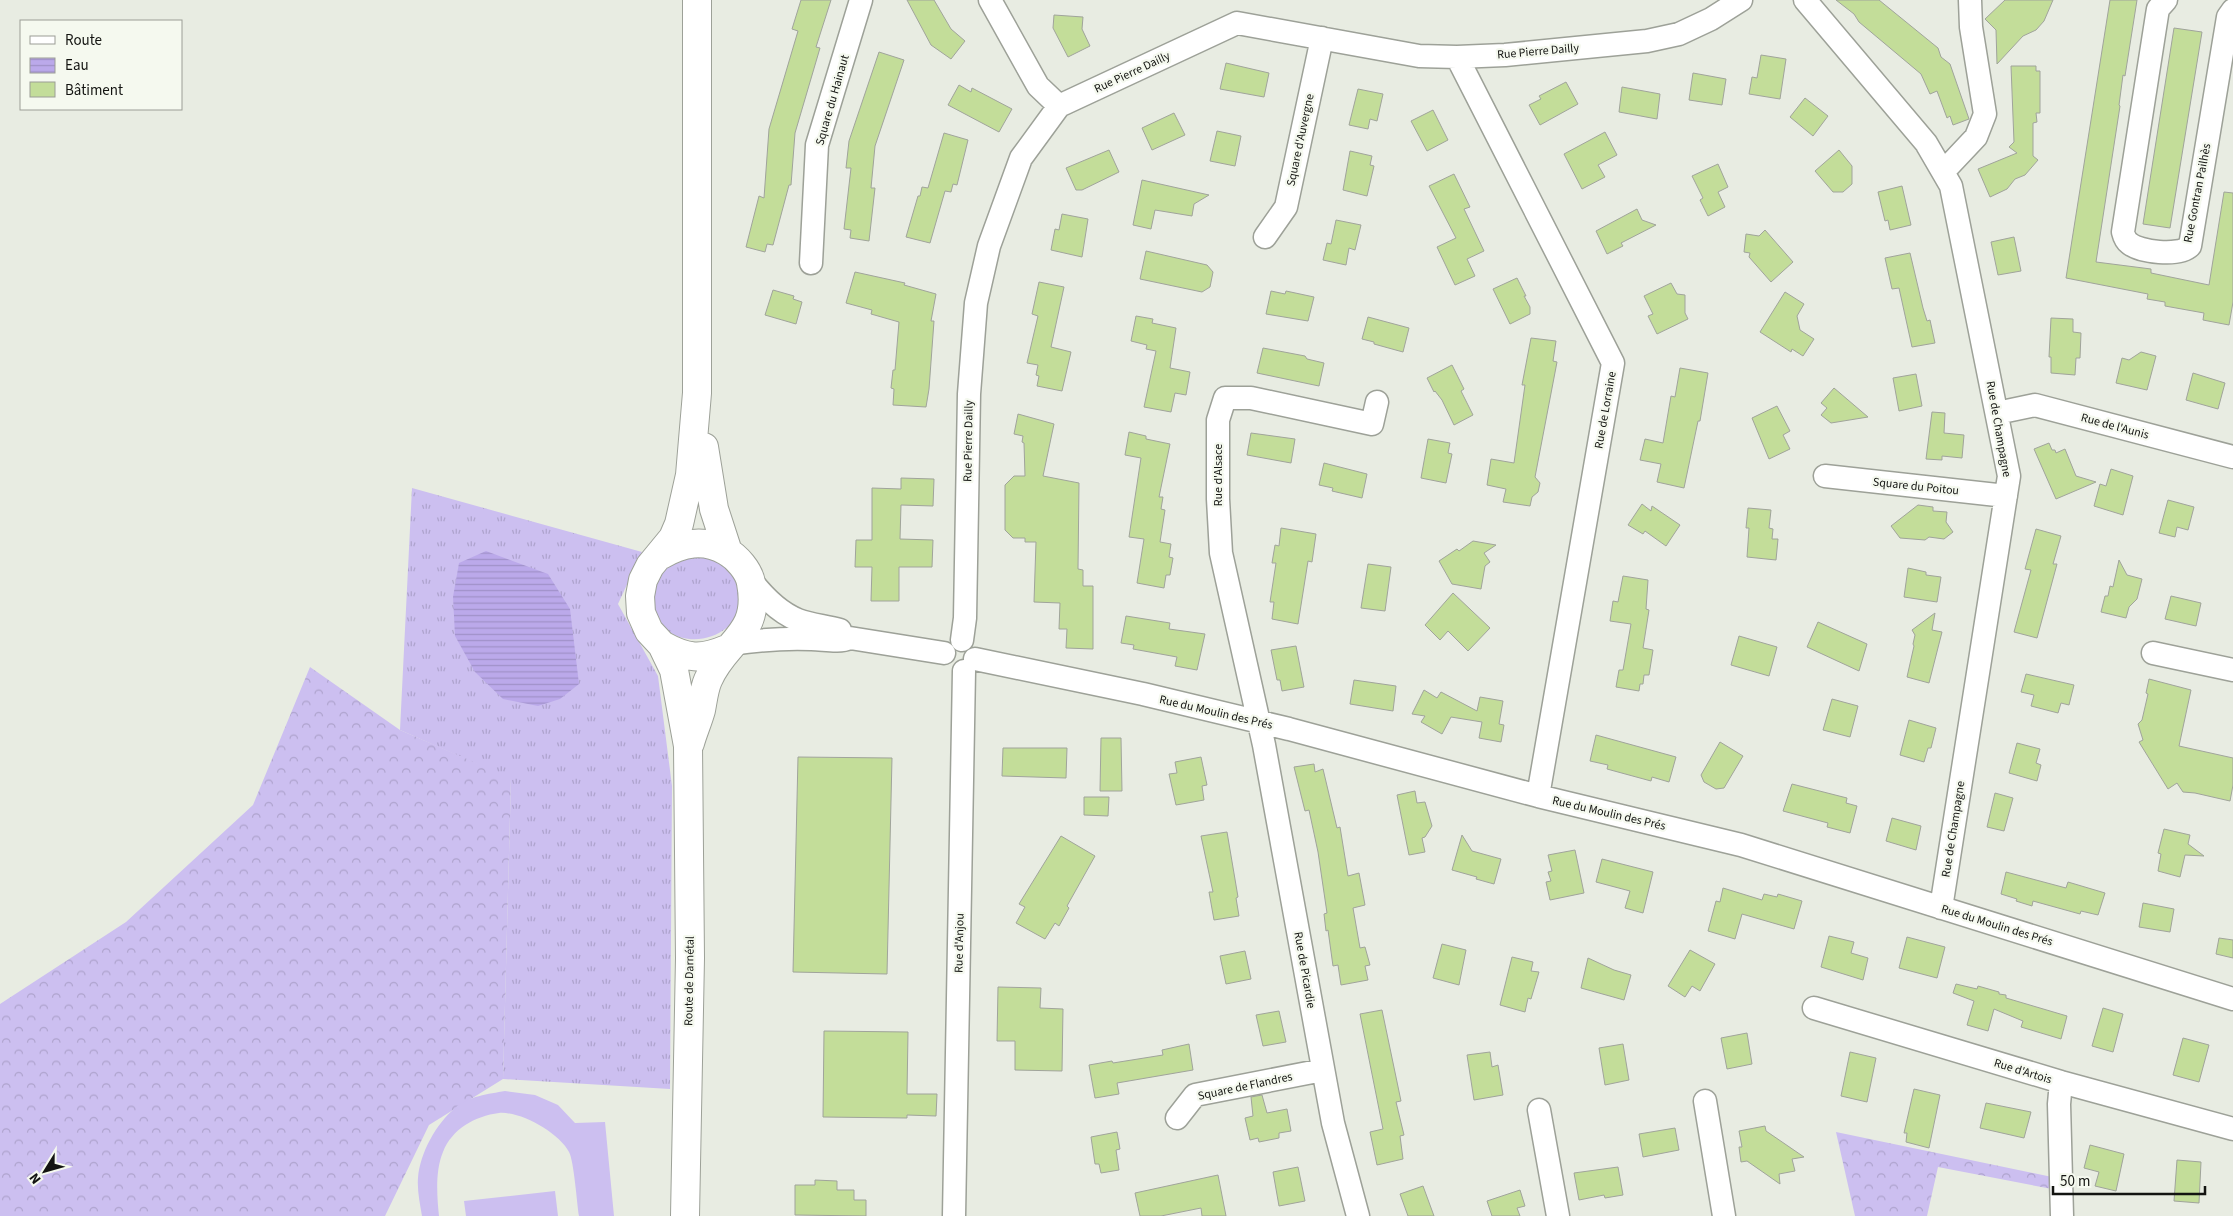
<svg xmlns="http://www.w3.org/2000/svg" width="2233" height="1216" font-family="'Source Sans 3',sans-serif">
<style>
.grass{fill:url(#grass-tufts)}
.forest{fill:url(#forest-crowns)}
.pitch{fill:#ccbff0}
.water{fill:url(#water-rules)}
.building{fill:#c3dd99;stroke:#a0a49b}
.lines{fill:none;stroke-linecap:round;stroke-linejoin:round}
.minor-casing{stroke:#9da198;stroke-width:25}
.secondary-casing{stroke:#9da198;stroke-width:30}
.minor{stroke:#fff;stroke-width:22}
.secondary{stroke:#fff;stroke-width:28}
.labels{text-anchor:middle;stroke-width:4.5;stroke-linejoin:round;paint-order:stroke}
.street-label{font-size:12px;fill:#131411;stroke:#f5f9ef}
</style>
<defs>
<pattern id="grass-tufts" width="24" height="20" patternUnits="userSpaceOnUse" patternTransform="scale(1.25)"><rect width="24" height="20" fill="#ccbff0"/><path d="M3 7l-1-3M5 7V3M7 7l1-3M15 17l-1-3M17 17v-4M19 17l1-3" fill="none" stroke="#aea3cd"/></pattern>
<pattern id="forest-crowns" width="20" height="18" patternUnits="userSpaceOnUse" patternTransform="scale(1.25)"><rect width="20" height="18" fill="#ccbff0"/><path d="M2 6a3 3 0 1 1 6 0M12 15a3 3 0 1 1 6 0" fill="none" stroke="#aea3cd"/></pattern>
<pattern id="water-rules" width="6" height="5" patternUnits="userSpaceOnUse" patternTransform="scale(1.25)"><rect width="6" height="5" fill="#bba9ea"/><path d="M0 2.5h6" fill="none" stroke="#a091c8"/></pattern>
</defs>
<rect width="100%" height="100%" fill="#e8ece2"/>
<!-- grass -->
<path class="grass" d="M412,488L642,552L618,604L658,676L672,786L670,1089L503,1079L511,779L400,730Z
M687,551L727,564C731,571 738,580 740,588C752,640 669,662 652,608C650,599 653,586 654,577Z"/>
<!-- forest -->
<path class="forest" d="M310,667L400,730L511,778L503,1079L429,1125L385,1216H0V1004L126,922L253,805Z
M1836,1132L2052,1177V1189L1938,1167L1927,1216H1855Z"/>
<!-- pitch -->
<path class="pitch" d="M505,1091L535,1095L558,1105L575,1123L605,1122L614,1216H579C577,1204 574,1161 569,1152C559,1133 521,1111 499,1113C475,1116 452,1129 443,1152C435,1171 437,1196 439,1216H422C420,1204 417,1190 418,1178C420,1153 436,1124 455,1108C468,1096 489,1094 505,1091Z
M555,1191L558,1216H466L464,1201Z"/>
<!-- water -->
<path class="water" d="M486,551L548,574L570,609L579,684L560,699L538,706L503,699L475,672L455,636L453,597L459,563Z"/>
<!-- building -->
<path class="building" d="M801,0H831L816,47L820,48L795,133L791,185H789L773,245L767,244L765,252L746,247L759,196L764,198L769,129L798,31L792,29Z
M907,0H934L951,29L965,41L951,59L931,45Z
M1836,0H1879L1938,48L1941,57L1950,64L1969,119L1953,125L1950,116L1947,118L1937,91L1930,94L1921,74L1859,22L1854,14Z
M2005,0H2053L2044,21L2036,30L2023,36L1997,64L1996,30L1985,19Z
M2110,0H2137L2125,76L2123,75L2119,105L2120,106L2096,262L2151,269V273L2209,285L2224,192L2233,193V302L2229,325L2203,320L2204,313L2165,306V302L2147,299L2148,294L2066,278Z
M1054,15L1083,17L1082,29L1090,46L1068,57L1053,28Z
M2174,28L2202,32L2170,228L2143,224Z
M879,52L904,60L875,146L871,188H875L869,241L850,238L851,230L844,229L851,168H846L849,141Z
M1761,55L1786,59L1780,99L1749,94L1752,77L1757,78Z
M1226,63L1269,73L1264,97L1220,89Z
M2011,66H2036V71H2040V113H2036L2037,122L2033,123V156L2038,160L2025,175L2015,179L2007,189L1990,197L1978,169L2017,153L2009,147L2014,142Z
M1693,73L1726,79L1722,105L1689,100Z
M1566,82L1578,104L1540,125L1529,105L1541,99L1539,96Z
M959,85L971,92L972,88L1012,109L999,132L948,105Z
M1622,87L1660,94L1657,119L1619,112Z
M1358,89L1383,94L1377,121L1370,119L1368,129L1349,125Z
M1805,98L1828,116L1813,136L1790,117Z
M1433,110L1448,140L1427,151L1411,121Z
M1174,113L1185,135L1152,150L1142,128Z
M1217,131L1241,136L1235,166L1210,161Z
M1605,132L1617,155L1598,165L1605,177L1582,189L1564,154Z
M944,133L968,140L957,185L953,184L951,192L945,191L930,243L906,237L918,196H920L922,187L928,188Z
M1109,150L1119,172L1082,190H1076L1066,168Z
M1839,150L1852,166V184L1843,192H1833L1815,171Z
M1350,151L1372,156L1370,165L1374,166L1367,196L1343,190Z
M1718,164L1728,187L1718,192L1725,207L1708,216L1700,200L1703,198L1692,176Z
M1454,174L1470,207L1464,209L1484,251L1467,259L1475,276L1455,285L1437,247L1456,238L1429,186Z
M1142,180L1209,195L1194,204L1192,216L1155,210L1151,229L1133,225Z
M1902,186L1911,225L1890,230L1888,220L1885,221L1878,192Z
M1637,209L1642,220L1656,225L1621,243L1623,246L1607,254L1596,231Z
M1062,214L1088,219L1082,257L1051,250L1055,229L1059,230Z
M1336,220L1361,225L1355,250L1349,248L1346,265L1323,260L1327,243L1331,244Z
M1765,230L1793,262L1771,282L1749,257L1750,253L1744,252L1746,234L1759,236Z
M2014,237L2021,271L1998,275L1991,242Z
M1146,251L1207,265L1213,272L1210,287L1202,292L1140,279Z
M1910,253L1923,308L1927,321L1930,320L1935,343L1912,347L1899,288L1892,289L1885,258Z
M855,272L905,283L904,285L936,294L931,321H934L929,389L926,407L893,405L894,389L891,388L893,370H895L899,322L871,314L872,310L846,303Z
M1517,278L1526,296H1524L1530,307V314L1510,324L1493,289Z
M1039,282L1064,287L1051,347L1071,352L1062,391L1037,386L1039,376L1036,375L1038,365L1027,363L1038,316L1032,314Z
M1671,283L1677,294L1685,295V313L1688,319L1657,334L1648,316L1653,314L1644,296Z
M773,290L794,296L793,299L802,302L796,324L765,315Z
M1271,291L1285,294L1286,291L1314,297L1308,321L1266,314Z
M1785,292L1804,304L1797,316L1800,330L1814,339L1803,356L1792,349L1791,352L1760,332Z
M1136,316L1153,319L1152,323L1176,328L1170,368L1190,372L1186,395L1175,393L1171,412L1144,407L1156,351L1146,349L1147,345L1131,341Z
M1368,317L1409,328L1403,352L1374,344V342L1362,339Z
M2051,318L2073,319V332L2081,333L2080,358H2076L2075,375L2051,373V357H2049Z
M1531,338L1556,341L1553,361L1557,362L1535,477L1540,483L1538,492L1532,497L1530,506L1503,502L1506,489L1487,485L1491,459L1514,463L1525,385H1522Z
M1263,348L1305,356L1307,359L1324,363L1319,386L1257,373Z
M2141,352L2156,356L2147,390L2116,383L2122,358L2129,360Z
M1452,365L1464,389L1461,391L1473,415L1454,425L1442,400L1435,391L1434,392L1427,378Z
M1680,368L1708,373L1700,421H1698L1684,488L1657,482L1661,464L1640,460L1645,439L1663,443L1671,396L1675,397Z
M2193,373L2225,383L2218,409L2186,400Z
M1916,374L1922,406L1899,411L1893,378Z
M1834,388L1868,417L1831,423L1821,415L1827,408L1821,403Z
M1777,406L1790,431L1783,435L1790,449L1769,459L1752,418Z
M1932,412L1945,413L1944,433L1964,435L1962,458L1942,456V460L1926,459Z
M1018,414L1054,424L1043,476L1079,483L1078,569L1083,570V586H1093V649L1066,648L1067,629H1059L1060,603L1034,602L1036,542H1025V538H1013L1005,530V485L1014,476H1025L1024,443L1022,442L1023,436L1014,434Z
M1129,432L1146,436V439L1170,444L1159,497H1163L1161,509L1165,510L1160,542L1171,544L1169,557L1173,558L1170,575H1166L1164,588L1137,583L1144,539L1129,537L1141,458L1125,455Z
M1251,433L1295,439L1291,463L1247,455Z
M1428,439L1450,443L1448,453L1452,454L1446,483L1421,478Z
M2049,443L2052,450H2055L2056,453L2065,449L2076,476L2096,482L2056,499L2034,449Z
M1324,463L1367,474L1362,498L1332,491L1333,488L1319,485Z
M2111,469L2133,476L2123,515L2094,506L2100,484L2106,486Z
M901,478L934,479L933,506L901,505L900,539L933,540L932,567H899V601H871L872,567H855L856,540H872V488L901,489Z
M2168,500L2194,507L2188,530L2177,527L2175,537L2159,533Z
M1642,504L1651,511L1652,506L1680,525L1666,546L1645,531L1643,534L1628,525Z
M1918,505L1933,507V511L1947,512L1946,522L1953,532L1944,539L1929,537L1925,540L1900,538L1891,526Z
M1748,508L1771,510L1769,528L1773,529L1772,539H1778L1776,560L1747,557L1749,528H1746Z
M1281,528L1316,534L1312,562L1308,561L1298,624L1272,619L1274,602H1270L1276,563H1272L1275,545L1279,546Z
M2036,529L2061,536L2053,564H2057L2037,638L2014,632L2031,570L2025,569Z
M1473,541L1496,545L1484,553L1490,562L1485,566L1481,589L1452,584L1439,561L1457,549L1459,551Z
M2119,560L2127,575L2142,579L2137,599L2129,607L2126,618L2101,612L2105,596H2108L2110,586L2113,587Z
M1368,564L1391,567L1385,611L1361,608Z
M1908,568L1926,572V575L1941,577L1937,602L1904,597Z
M1623,576L1648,580L1646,609L1649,610L1643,648L1653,650L1649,675H1644L1643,684H1640L1639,691L1616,687L1619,670H1623L1631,624L1610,621L1613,601L1618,602Z
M1453,593L1490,628L1468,651L1448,631L1440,640L1425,625Z
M2171,596L2201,603L2196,626L2165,619Z
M1935,613L1932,630L1942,632L1929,683L1907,677L1914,646L1913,644L1915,635L1912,630Z
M1126,616L1170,623L1169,629L1205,634L1197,670L1175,666L1177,657L1133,649L1134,645L1121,643Z
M1818,622L1867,644L1859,671L1807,647Z
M1739,636L1777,647L1769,676L1731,665Z
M1296,646L1304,687L1282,691L1280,680H1277L1271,650Z
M2026,674L2074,685L2069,705L2061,703L2058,713L2031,706L2034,695L2021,692Z
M2149,679L2191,690L2179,746L2233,758V785L2230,801L2195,793L2183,792L2177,783L2168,789L2139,742L2143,740L2138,724L2142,720L2148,694L2146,693Z
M1354,680L1396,686L1393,711L1350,704Z
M1424,690L1437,698L1441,692L1477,711L1480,697L1503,701L1499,724L1504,725L1501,742L1479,738L1482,722L1451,717L1442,734L1421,722L1425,716L1412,714Z
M1832,699L1858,706L1850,737L1823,730Z
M1909,720L1936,728L1931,748H1928L1924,762L1900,755Z
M1596,735L1676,757L1669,782L1652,777L1651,781L1607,769L1608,765L1590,761Z
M1101,738H1121L1122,791H1100Z
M1720,742L1743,756L1724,788L1716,789L1704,782L1701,775Z
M2017,743L2040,749L2036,763L2041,765L2037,781L2009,773Z
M1003,748H1067L1066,778L1002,776Z
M798,757L892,758L887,974L793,972Z
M1201,757L1207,785L1202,786L1204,800L1176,805L1169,774L1177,773L1175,762Z
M1314,764L1315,772L1323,769L1337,828L1340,827L1348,876L1359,873L1365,905L1353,908L1360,948L1365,947L1370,965L1365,966L1368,980L1341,985L1338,965L1333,966L1328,930L1326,931L1324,914L1327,913L1318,852L1309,810L1305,811L1294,767Z
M1792,784L1847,798L1846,803L1857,806L1850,833L1827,827L1828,823L1783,811Z
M1415,791L1417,803L1425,802L1432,826L1425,837L1422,838L1425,852L1409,855L1397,795Z
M1995,793L2013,798L2004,831L1987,827Z
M1084,797H1109L1108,816L1084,815Z
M1892,818L1921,826L1916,850L1886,841Z
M2164,829L2190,835L2188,844L2204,856L2185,855L2180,877L2158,871L2161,854L2158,853Z
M1227,832L1238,897L1236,898L1239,916L1214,920L1209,892H1213L1201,836Z
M1462,835L1472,851L1501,859L1494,884L1476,879L1477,877L1452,870Z
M1061,836L1095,856L1067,906L1069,908L1059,926L1055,923L1045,939L1016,923L1025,907L1019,904Z
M1575,850L1584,893L1550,900L1546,882L1551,881L1548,872L1552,871L1548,855Z
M1602,859L1653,872L1643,913L1625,908L1630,891L1596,882Z
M2006,872L2066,888L2068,882L2105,893L2098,915L2081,911L2080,914L2033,901L2032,906L2016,901L2017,899L2001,894Z
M1723,888L1762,900L1764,894L1777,897L1778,894L1802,901L1794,929L1742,914L1735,939L1708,931L1716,901L1720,902Z
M2143,903L2174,909L2170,932L2139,927Z
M1829,936L1854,942L1851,953L1868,958L1863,980L1821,967Z
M1907,937L1945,947L1937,978L1899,968Z
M2219,938L2233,940V958L2216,954Z
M1442,944L1466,950L1459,985L1433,978Z
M1690,950L1715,964L1700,991L1692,986L1685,997L1668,986Z
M1245,951L1251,979L1226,984L1220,956Z
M1512,957L1533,962L1531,971L1539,972L1531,999L1528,998L1525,1012L1500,1005Z
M1588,958L1614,970L1631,975L1624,1000L1581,988Z
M1956,984L1977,989L1978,986L1999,992V994L2006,995V998L2067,1016L2061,1039L2021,1027L2023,1021L1994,1009L1988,1031L1967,1025L1974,1001L1953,993Z
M998,987L1041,988L1040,1008L1063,1009L1062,1071L1015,1070V1041H997Z
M2103,1008L2123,1014L2113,1052L2092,1046Z
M1382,1010L1401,1101L1396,1102L1404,1135L1400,1136L1403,1159L1377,1165L1370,1132L1383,1129L1360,1014Z
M1279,1011L1286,1042L1263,1046L1256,1015Z
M824,1031L908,1032L907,1094H937L936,1116L907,1115V1118L823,1117Z
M1747,1033L1752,1064L1727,1069L1721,1038Z
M2183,1038L2209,1045L2199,1082L2173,1075Z
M1189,1044L1193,1070L1117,1083L1119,1094L1095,1098L1089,1065L1112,1061L1113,1063L1163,1055L1162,1050Z
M1623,1044L1629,1080L1605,1085L1599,1048Z
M1490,1052L1492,1067L1498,1065L1503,1095L1474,1100L1467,1055Z
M1850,1052L1876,1058L1867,1102L1841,1096Z
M1914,1089L1940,1095L1929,1148L1906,1142L1907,1133H1904Z
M1262,1095L1267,1113L1287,1109L1291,1131L1279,1133V1138L1259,1142L1258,1138L1250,1140L1245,1118L1253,1116L1251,1097Z
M1986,1103L2031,1112L2024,1138L1980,1128Z
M1765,1126L1766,1131L1804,1157L1792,1159L1795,1171L1779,1174L1780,1184L1747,1161L1741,1162L1739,1147H1742L1739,1131Z
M1675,1128L1679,1150L1643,1157L1639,1134Z
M1117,1132L1120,1149L1116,1150L1119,1170L1101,1173L1099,1164H1095L1091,1137Z
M2090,1145L2124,1154L2116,1191L2095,1186L2099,1172L2084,1168Z
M2177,1160L2201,1162L2199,1203L2174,1201Z
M1298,1167L1305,1201L1279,1206L1273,1172Z
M1618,1167L1623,1195L1605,1198L1604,1195L1579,1200L1574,1173Z
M1218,1175L1226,1216H1202L1201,1208L1161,1216H1140L1135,1193Z
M815,1180L837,1181V1190H854V1200H866V1216L795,1215V1185H815Z
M1423,1186L1434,1216H1408L1400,1194Z
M1520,1190L1525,1206L1517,1208L1520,1216H1492L1487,1201Z"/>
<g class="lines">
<!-- minor casing -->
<g class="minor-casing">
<path id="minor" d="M990,0L1038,86L1059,106
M1805,0L1926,143L1951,186L2009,476L1941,908
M2166,0L2158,9L2157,15L2123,232C2124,236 2125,240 2129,243C2139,252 2179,257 2190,246L2228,17L2233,10
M1457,57L1613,363L1538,796
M1943,172L1976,137L1985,114L1971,27L1970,0
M1265,237L1286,207L1322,38
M811,263L817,145L861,0
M1997,413L2035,405L2233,457
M1825,476L2006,496
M750,579C763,596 778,612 798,620C811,625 826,626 840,630
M962,640L965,618L969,394L976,303L989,246L1021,158L1059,106L1237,23L1419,56L1457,57L1505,55L1647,41L1679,34L1711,19L1741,0
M732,644C758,640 785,638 811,639C824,639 838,643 850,638L944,653
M2153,653L2233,670
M975,659L1143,694L1289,729L1538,796L1741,845L2233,999
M1814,1008L2061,1082L2233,1129
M2061,1082L2059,1104L2062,1216
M1705,1101L1724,1216
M1539,1110L1558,1216
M1177,1118L1195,1095L1323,1070
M954,1216L964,671
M1358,1216L1333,1123L1264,745L1221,553L1218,499V420L1225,398H1251L1372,424L1377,402"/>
</g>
<!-- secondary casing -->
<g class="secondary-casing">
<path id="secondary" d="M704,447L714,509L728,552
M661,555C682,543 703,538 726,551C737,557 749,571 751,583C761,635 725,640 708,680C704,689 703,700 701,710C698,721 693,732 690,743
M662,645C687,659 701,660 727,649
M685,1216L690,958L688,746L674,670L662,645L649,631L641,613L640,596L643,580L650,566L673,538L679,524L690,475L697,393V0"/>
</g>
<!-- minor -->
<use href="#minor" class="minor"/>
<!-- secondary -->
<use href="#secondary" class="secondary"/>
</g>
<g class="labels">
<!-- street labels -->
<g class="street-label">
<text transform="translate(1538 51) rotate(-5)" y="4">Rue Pierre Dailly</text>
<text transform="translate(1132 72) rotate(-25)" y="4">Rue Pierre Dailly</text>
<text transform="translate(832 100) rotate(-74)" y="4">Square du Hainaut</text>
<text transform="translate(1300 140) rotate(-78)" y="4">Square d'Auvergne</text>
<text transform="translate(2197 193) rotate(-79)" y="4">Rue Gontran Pailhès</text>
<text transform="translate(1605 410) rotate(-80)" y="4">Rue de Lorraine</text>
<text transform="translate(2115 426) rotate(15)" y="4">Rue de l'Aunis</text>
<text transform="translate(1999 429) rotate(80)" y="4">Rue de Champagne</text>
<text transform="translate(968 441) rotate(-89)" y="4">Rue Pierre Dailly</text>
<text transform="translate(1218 475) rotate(-90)" y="4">Rue d'Alsace</text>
<text transform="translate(1916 486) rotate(6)" y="4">Square du Poitou</text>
<text transform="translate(1216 712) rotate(13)" y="4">Rue du Moulin des Prés</text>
<text transform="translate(1609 813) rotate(13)" y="4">Rue du Moulin des Prés</text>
<text transform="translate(1953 829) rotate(-81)" y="4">Rue de Champagne</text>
<text transform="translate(1997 925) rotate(17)" y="4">Rue du Moulin des Prés</text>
<text transform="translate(959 943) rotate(-89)" y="4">Rue d'Anjou</text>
<text transform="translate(1305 970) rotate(80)" y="4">Rue de Picardie</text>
<text transform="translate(689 981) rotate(-89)" y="4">Route de Darnétal</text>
<text transform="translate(2023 1071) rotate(17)" y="4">Rue d'Artois</text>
<text transform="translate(1245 1086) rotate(-12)" y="4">Square de Flandres</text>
</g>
</g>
<!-- legend -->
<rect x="20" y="20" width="162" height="90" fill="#f5f9ef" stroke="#9b9d96"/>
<rect x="30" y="36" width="25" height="8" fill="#ffffff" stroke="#9b9d96"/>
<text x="65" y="45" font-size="15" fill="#131411">Route</text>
<rect x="30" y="58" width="25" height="15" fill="url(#water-rules)" stroke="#9b9d96"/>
<text x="65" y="70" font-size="15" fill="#131411">Eau</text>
<rect x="30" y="82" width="25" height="15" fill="#c3dd99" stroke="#9b9d96"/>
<text x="65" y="95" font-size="15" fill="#131411">Bâtiment</text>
<!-- north arrow -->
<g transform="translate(45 1171) rotate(233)" stroke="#f5f9ef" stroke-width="4" paint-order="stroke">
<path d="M0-4L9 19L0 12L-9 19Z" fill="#131411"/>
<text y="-8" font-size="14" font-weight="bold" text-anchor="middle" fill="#131411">N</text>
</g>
<!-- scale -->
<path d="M2053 1186v8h152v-8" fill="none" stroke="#131411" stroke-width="2.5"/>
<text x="2060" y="1186" font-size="15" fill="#131411" stroke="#f5f9ef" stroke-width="4" paint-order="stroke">50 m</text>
</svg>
